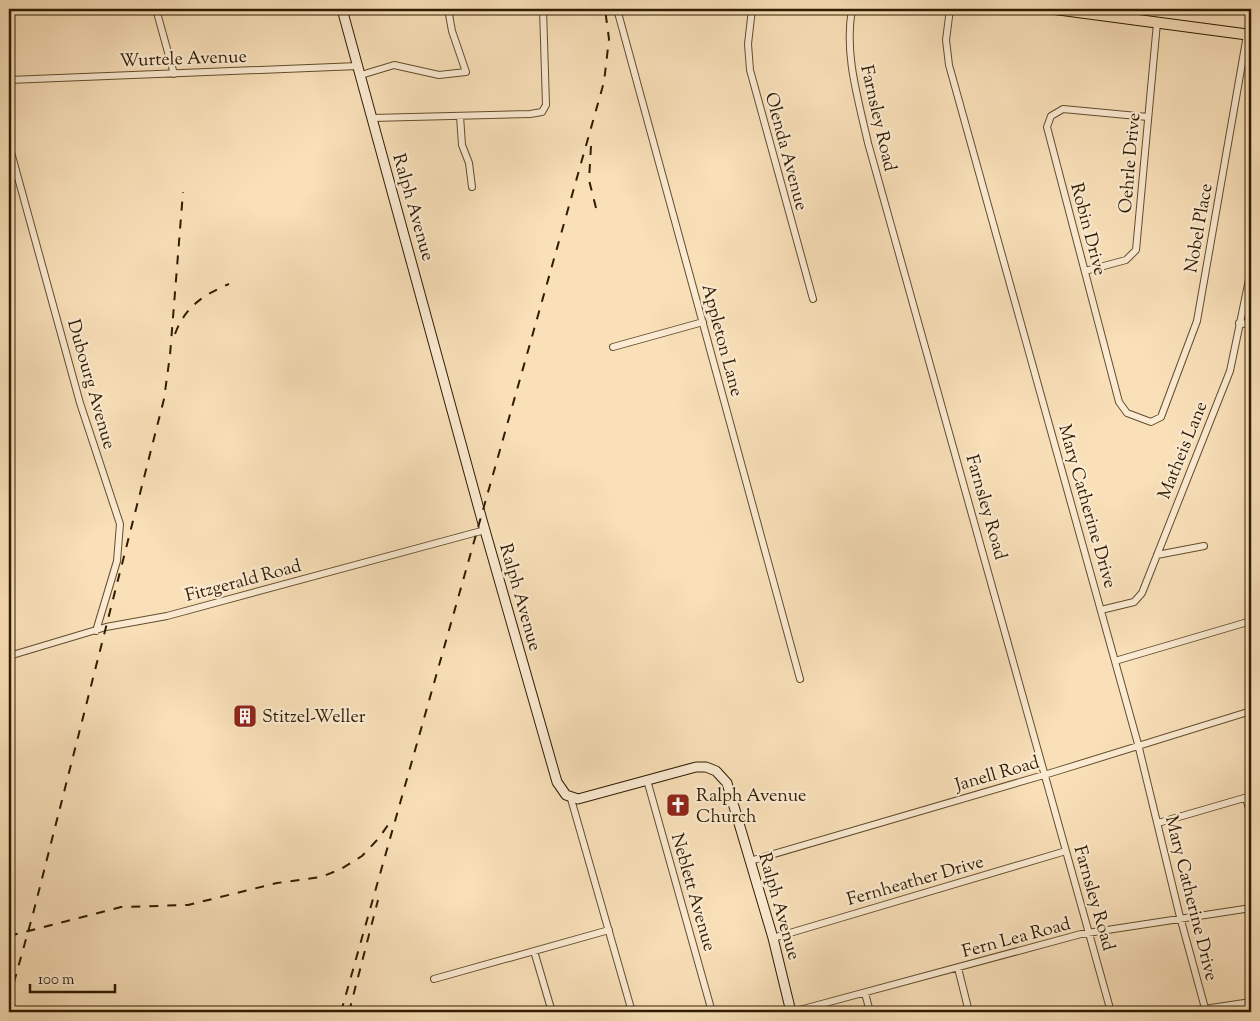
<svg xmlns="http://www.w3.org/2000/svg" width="1260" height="1021" font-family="'Sorts Mill Goudy',serif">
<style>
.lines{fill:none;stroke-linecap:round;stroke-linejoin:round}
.street-casing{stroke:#624d2e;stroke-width:8}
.secondary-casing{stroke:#2f1c00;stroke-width:11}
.primary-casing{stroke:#2f1c00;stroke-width:12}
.street{stroke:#fbebd2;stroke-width:6}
.secondary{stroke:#fbebd2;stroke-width:9}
.primary{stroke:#f9e0b9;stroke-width:10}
.rail{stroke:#2f1c00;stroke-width:2;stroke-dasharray:9 9;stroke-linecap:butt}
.labels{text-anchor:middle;stroke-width:4.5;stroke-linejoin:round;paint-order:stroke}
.street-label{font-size:18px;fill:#2f1c00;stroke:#fbebd2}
.poi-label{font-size:18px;fill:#2f1c00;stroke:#fbebd2;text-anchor:start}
</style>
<rect width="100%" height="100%" fill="#f9e0b9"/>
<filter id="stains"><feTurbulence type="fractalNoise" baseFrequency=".004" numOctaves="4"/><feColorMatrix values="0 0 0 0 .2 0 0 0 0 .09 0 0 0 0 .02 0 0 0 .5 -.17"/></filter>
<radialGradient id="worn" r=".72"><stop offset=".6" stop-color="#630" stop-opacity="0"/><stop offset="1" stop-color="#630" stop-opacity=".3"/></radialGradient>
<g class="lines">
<!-- street casing -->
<g class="street-casing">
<path id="street" d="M156,9L174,74
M617,9L800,679
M752,9L748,44L750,70L813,299
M852,9C844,54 858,98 868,143L1111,1012
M950,9L946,40L949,65L1138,744L1179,913L1206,1012
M361,75L394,65L439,75L466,72L452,31L448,9
M9,80L358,66
M460,116L462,145L469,163L472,187
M1148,117L1063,109L1051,116L1047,127L1119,402L1127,413L1151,422L1161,417L1197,321L1247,35
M372,118L530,114L542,112L546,105L543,9
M9,145L80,403L120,524L117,561L96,631
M1085,271L1126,260L1136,250L1157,23
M1239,323L1251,324
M613,347L703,322
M1157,555L1204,546
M1101,610L1134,602L1142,593L1230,371L1251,270
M9,656L106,627L167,616L485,530
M1115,661L1251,621
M647,780L712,1012
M1246,798L1251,816
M571,799L632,1012
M1158,823L1251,796
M750,861L1054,772L1251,711
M773,938L1066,851
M534,951L552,1012
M958,968L969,1012
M434,979L609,930
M865,993L870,1012
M792,1012L1081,934L1251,908
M1184,1012L1251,1002"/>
</g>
<!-- secondary casing -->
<g class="secondary-casing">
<path id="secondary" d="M342,9L482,520L557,782L566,795L578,799L696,767H706L716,771L727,783L773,938L791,1012"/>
</g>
<!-- primary casing -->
<g class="primary-casing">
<path id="primary" d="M1055,9L1251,35"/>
</g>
<!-- street -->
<use href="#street" class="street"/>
<!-- secondary -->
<use href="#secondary" class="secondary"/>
<!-- primary -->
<use href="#primary" class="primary"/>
<!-- rail -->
<path class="rail" d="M591,146L589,180L596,208
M175,334C185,307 203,295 229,284
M9,936L121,907L188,905L277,883L321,877L341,869L362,856L379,838L390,822
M9,1000L33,914L164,399L170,355L183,192
M341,1012L604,82L609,39L605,9
M349,1012L378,900"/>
</g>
<!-- icons -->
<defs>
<g id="building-square" transform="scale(1.25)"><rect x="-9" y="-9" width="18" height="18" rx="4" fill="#8f2418" stroke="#fbebd2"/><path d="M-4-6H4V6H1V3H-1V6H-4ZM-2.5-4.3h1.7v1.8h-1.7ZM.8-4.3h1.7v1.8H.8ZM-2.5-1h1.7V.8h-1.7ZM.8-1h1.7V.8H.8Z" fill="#fff"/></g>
<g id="church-square" transform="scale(1.25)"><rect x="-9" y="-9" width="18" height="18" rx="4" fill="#8f2418" stroke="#fbebd2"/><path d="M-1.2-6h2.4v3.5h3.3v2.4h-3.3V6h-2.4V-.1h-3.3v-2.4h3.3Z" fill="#fff"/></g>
</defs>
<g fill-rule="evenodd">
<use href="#building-square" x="245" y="716"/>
<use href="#church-square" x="678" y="805"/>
</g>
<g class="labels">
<!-- street labels -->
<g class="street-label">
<text transform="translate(183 58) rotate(-2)" y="6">Wurtele Avenue</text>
<text transform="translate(879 118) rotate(77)" y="6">Farnsley Road</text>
<text transform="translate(787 151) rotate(75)" y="6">Olenda Avenue</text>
<text transform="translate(1129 163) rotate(-85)" y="6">Oehrle Drive</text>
<text transform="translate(414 207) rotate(74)" y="6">Ralph Avenue</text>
<text transform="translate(1198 228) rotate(-80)" y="6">Nobel Place</text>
<text transform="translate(1089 229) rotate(75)" y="6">Robin Drive</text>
<text transform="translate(723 340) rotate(75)" y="6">Appleton Lane</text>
<text transform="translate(92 384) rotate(74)" y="6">Dubourg Avenue</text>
<text transform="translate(1182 450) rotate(-68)" y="6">Matheis Lane</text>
<text transform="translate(1088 506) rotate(74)" y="6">Mary Catherine Drive</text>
<text transform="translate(987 507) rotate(74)" y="6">Farnsley Road</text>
<text transform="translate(243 580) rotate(-15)" y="6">Fitzgerald Road</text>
<text transform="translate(521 597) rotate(74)" y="6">Ralph Avenue</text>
<text transform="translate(997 773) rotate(-16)" y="6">Janell Road</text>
<text transform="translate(915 880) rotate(-16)" y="6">Fernheather Drive</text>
<text transform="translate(694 892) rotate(74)" y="6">Neblett Avenue</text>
<text transform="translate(1095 898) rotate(74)" y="6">Farnsley Road</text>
<text transform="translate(1192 898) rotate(76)" y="6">Mary Catherine Drive</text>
<text transform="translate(780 906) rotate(74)" y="6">Ralph Avenue</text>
<text transform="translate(1016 937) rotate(-15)" y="6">Fern Lea Road</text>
</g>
<!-- poi labels -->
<g class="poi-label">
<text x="262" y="722">Stitzel-Weller</text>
<text x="696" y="801">Ralph Avenue<tspan x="696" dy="21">Church</tspan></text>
</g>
</g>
<!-- margin -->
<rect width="1260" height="1021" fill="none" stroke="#f9e0b9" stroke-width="30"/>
<rect x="10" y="10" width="1240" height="1001" fill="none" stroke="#2f1c00" stroke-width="2.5"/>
<rect x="15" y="15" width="1230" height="991" fill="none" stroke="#2f1c00"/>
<!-- scale -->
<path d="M30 984v8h85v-8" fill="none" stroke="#2f1c00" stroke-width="2.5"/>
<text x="38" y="984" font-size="15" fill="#2f1c00" stroke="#fbebd2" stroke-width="4" paint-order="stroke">100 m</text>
<rect width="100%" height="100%" filter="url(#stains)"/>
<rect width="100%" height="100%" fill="url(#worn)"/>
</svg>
